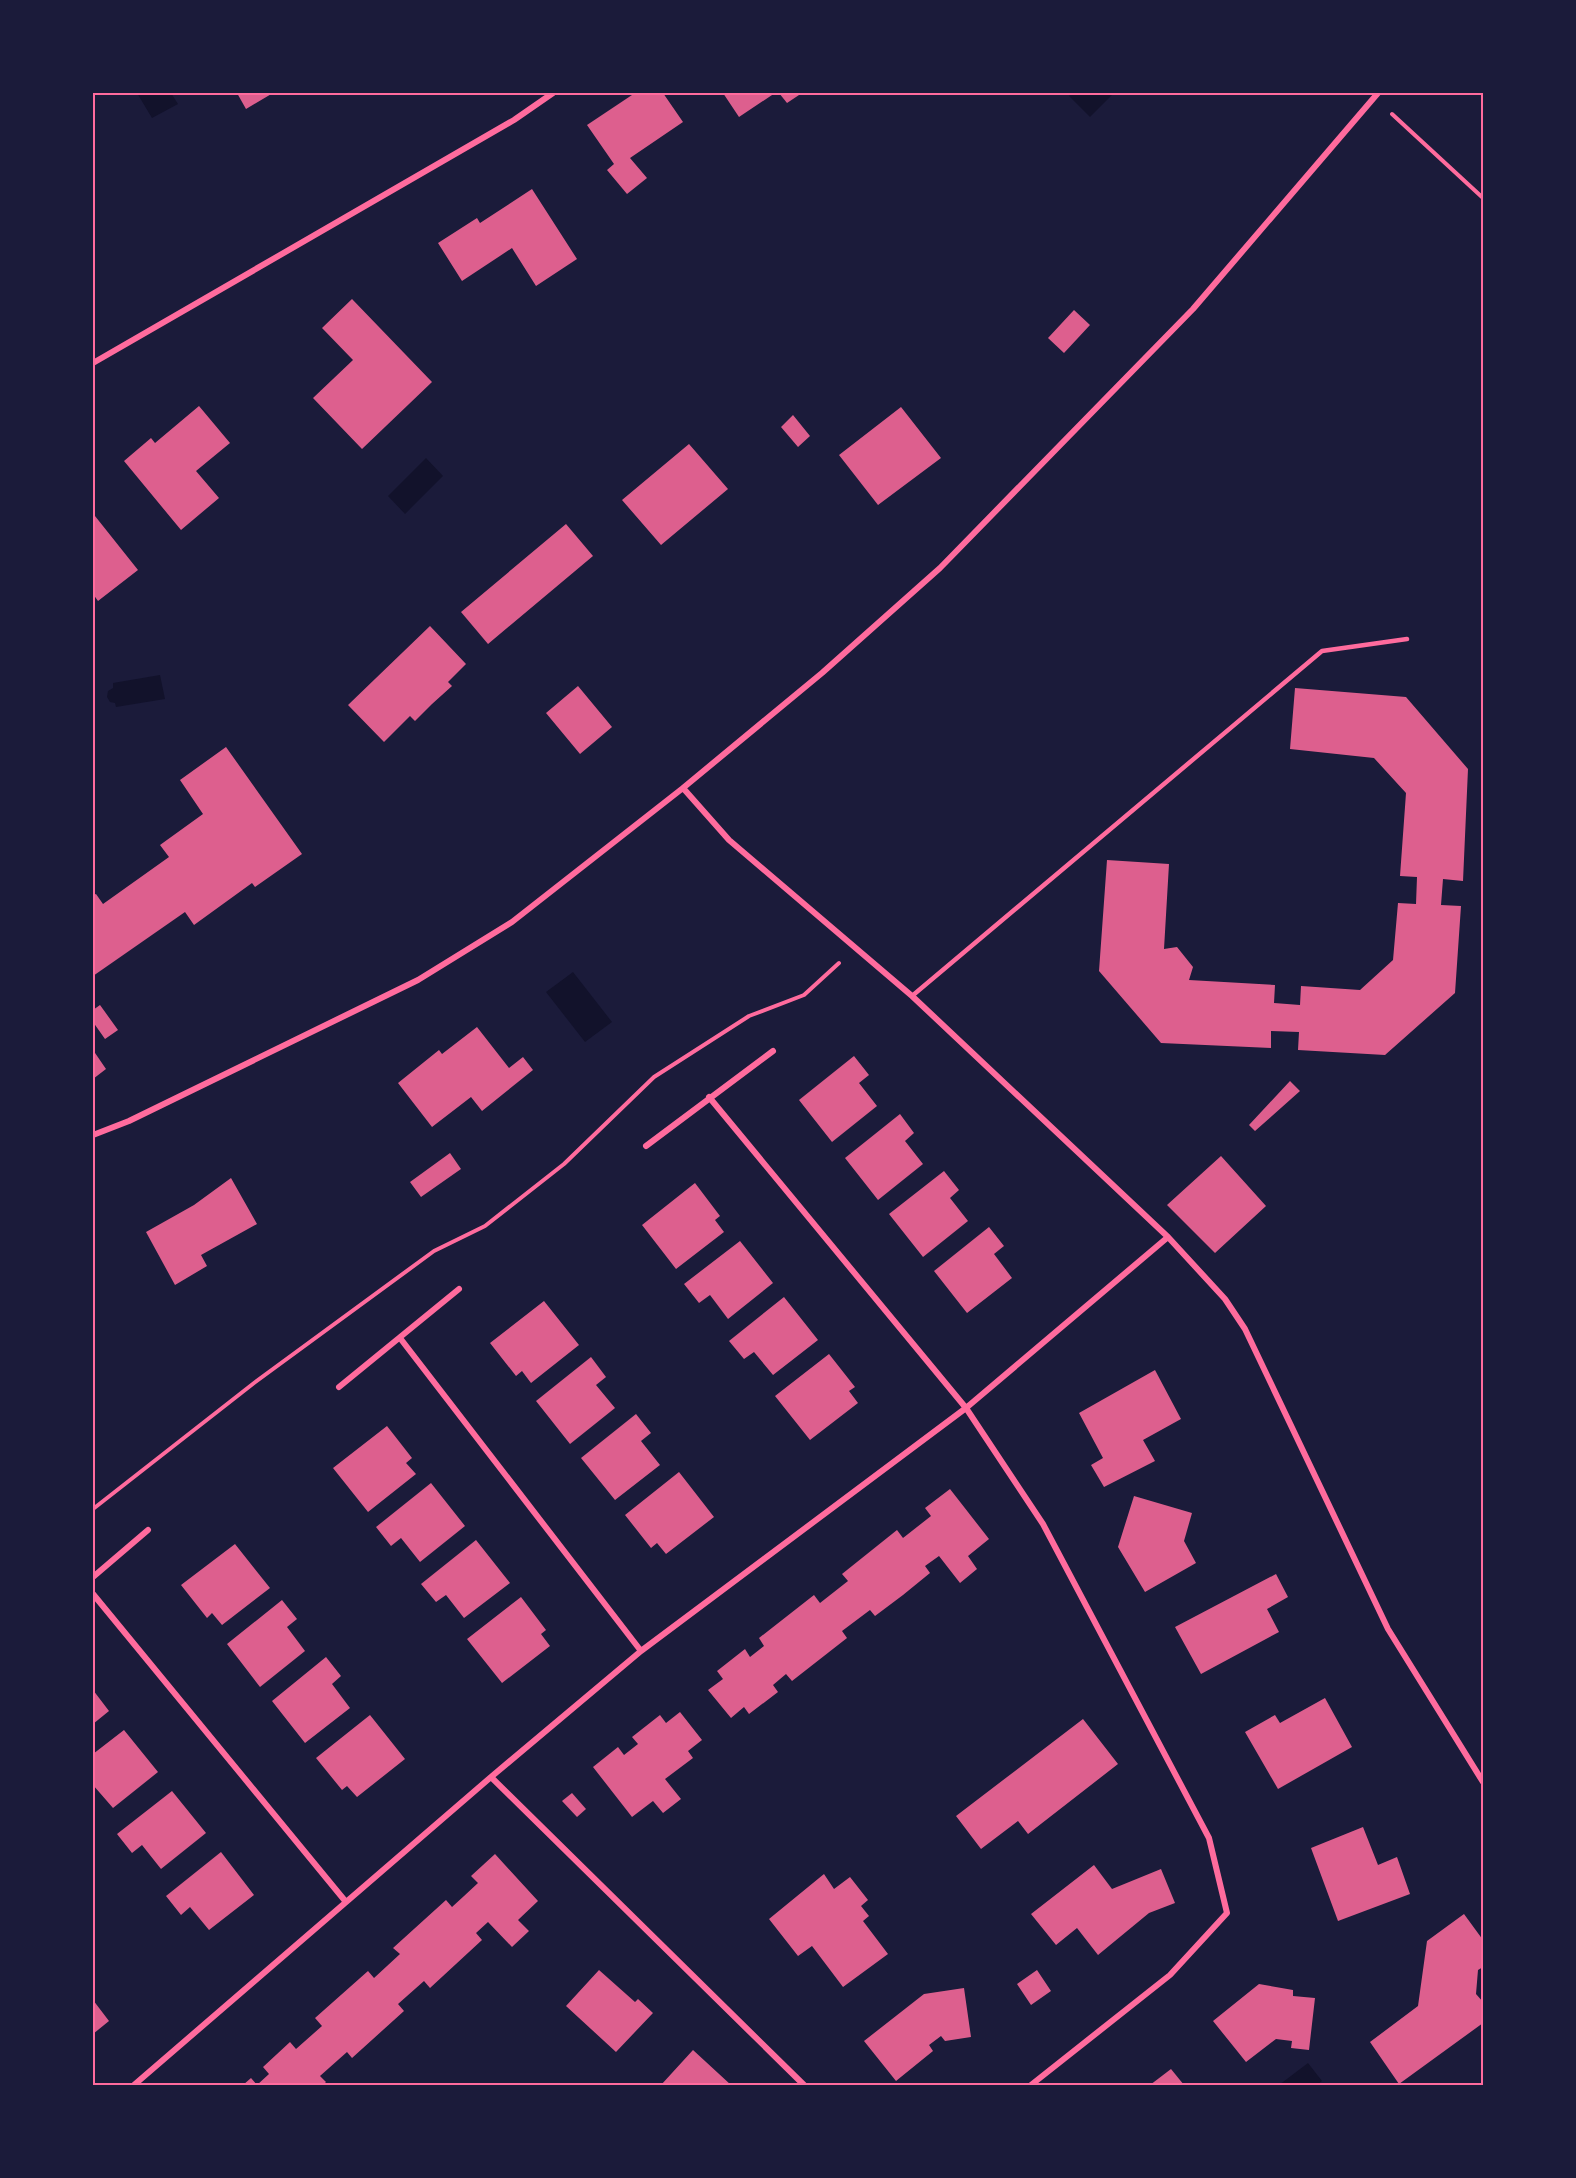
<svg xmlns="http://www.w3.org/2000/svg" width="1576" height="2178" font-family="'Work Sans',sans-serif">
<style>
.water{fill:#12122b}
.building{fill:#dd5f8e}
.lines{fill:none;stroke-linecap:round;stroke-linejoin:round}
.path{stroke:#ff6b9d;stroke-width:4}
.service{stroke:#ff6b9d;stroke-width:4.5}
.minor{stroke:#ff6b9d;stroke-width:6}
.neatline{fill:none;stroke:#ff6b9d;stroke-width:2}
</style>
<rect width="100%" height="100%" fill="#1b1b3a"/>
<!-- water -->
<path class="water" d="M137,93H171L178,104L152,118Z
M1072,93H1114L1090,117L1069,96Z
M426,458L443,476L405,514L388,496Z
M160,675L165,699L116,707L115,703L110,702L107,697L108,691L113,688V683Z
M573,972L612,1022L585,1042L546,992Z
M1308,2063L1322,2081L1317,2085H1279Z"/>
<!-- building -->
<path class="building" d="M237,93H273L246,109Z
M635,93H663L683,122L630,158L647,178L627,194L607,170L614,164L587,125Z
M723,93H775L739,117Z
M779,93H802L787,103Z
M532,189L577,259L536,286L512,248L462,281L438,243L477,218L480,223Z
M352,299L432,382L362,449L313,398L353,360L322,328Z
M1074,310L1090,325L1064,353L1048,338Z
M199,406L230,443L196,471L219,498L181,530L124,461L151,438L155,443Z
M901,407L941,458L878,505L839,455Z
M793,415L810,436L798,447L781,427Z
M689,444L728,489L661,545L622,500Z
M95,516L138,570L98,601L93,594V518Z
M566,524L593,556L488,644L461,612Z
M430,626L466,664L448,682L452,686L432,704L415,721L410,716L384,742L348,705Z
M578,686L612,727L580,754L546,713Z
M1295,688L1406,697L1468,769L1463,881L1443,879L1441,905L1461,906L1455,993L1385,1055L1298,1050L1299,1032L1271,1031V1048L1161,1043L1099,971L1107,860L1169,864L1164,949L1177,947L1193,967L1189,980L1275,985L1274,1003L1300,1005L1301,986L1360,990L1393,960L1398,903L1416,904L1417,877L1400,876L1406,793L1374,758L1290,749Z
M226,747L302,854L255,887L252,883L194,925L185,912L93,976V895L96,894L103,904L169,857L160,845L203,814L180,780Z
M100,1005L118,1030L105,1039L93,1022V1010Z
M477,1027L509,1068L523,1057L533,1070L482,1111L471,1097L432,1127L398,1083L439,1050L442,1054Z
M93,1050L106,1069L93,1079Z
M854,1056L869,1075L859,1083L877,1106L832,1142L799,1100Z
M1290,1081L1300,1091L1255,1131L1249,1125Z
M900,1114L914,1133L905,1141L923,1164L878,1200L845,1158Z
M450,1153L461,1169L421,1197L410,1182Z
M1221,1156L1266,1206L1215,1253L1167,1205Z
M944,1171L959,1190L950,1198L968,1221L923,1257L889,1214Z
M231,1178L257,1224L201,1255L207,1266L175,1285L146,1232L194,1205Z
M695,1183L720,1216L715,1220L724,1232L676,1269L642,1225Z
M989,1227L1004,1246L994,1254L1012,1278L967,1313L934,1271Z
M740,1241L773,1283L728,1319L710,1295L699,1303L684,1284Z
M784,1297L818,1340L773,1375L754,1352L744,1359L729,1341Z
M544,1301L579,1345L531,1383L522,1371L516,1376L490,1343Z
M829,1354L855,1387L849,1391L858,1403L810,1440L775,1396Z
M591,1357L606,1377L596,1385L615,1408L570,1444L536,1401Z
M1155,1370L1181,1419L1143,1440L1155,1461L1104,1487L1091,1465L1103,1458L1079,1413Z
M636,1414L651,1433L641,1441L660,1465L615,1500L581,1458Z
M387,1426L412,1458L406,1463L416,1474L368,1512L333,1468Z
M679,1472L714,1517L666,1554L657,1543L651,1548L625,1515Z
M431,1483L465,1526L420,1562L401,1538L391,1546L376,1527Z
M950,1489L989,1539L968,1556L977,1569L960,1583L939,1556L925,1566L930,1573L903,1595L875,1616L870,1610L842,1631L847,1638L792,1681L786,1674L773,1685L778,1692L749,1714L744,1707L731,1718L708,1690L723,1679L717,1671L745,1649L750,1657L764,1646L759,1638L814,1595L820,1603L848,1581L842,1574L897,1530L903,1538L931,1516L925,1508Z
M1134,1496L1192,1513L1184,1541L1196,1563L1145,1592L1118,1547Z
M476,1540L510,1583L464,1618L446,1595L436,1602L421,1584Z
M235,1544L270,1588L222,1625L212,1613L207,1618L181,1585Z
M1276,1574L1288,1597L1267,1609L1279,1632L1201,1674L1175,1627Z
M521,1597L546,1630L541,1634L550,1646L502,1683L467,1639Z
M282,1600L297,1619L287,1627L305,1651L260,1687L227,1644Z
M326,1657L341,1676L332,1684L350,1708L305,1743L272,1701Z
M93,1690L109,1711L93,1724Z
M1325,1698L1352,1747L1278,1789L1245,1732L1275,1715L1280,1723Z
M680,1712L702,1740L688,1751L693,1758L665,1779L681,1799L663,1813L653,1801L632,1817L593,1767L618,1747L624,1755L638,1744L632,1737L660,1715L666,1723Z
M370,1715L405,1759L357,1797L347,1786L342,1790L316,1758Z
M1083,1719L1118,1764L1028,1834L1018,1821L981,1849L956,1816Z
M124,1730L158,1772L113,1808L93,1785V1754Z
M172,1791L206,1833L161,1869L142,1845L132,1853L117,1834Z
M572,1793L586,1809L577,1817L562,1801Z
M1363,1827L1378,1865L1397,1857L1410,1894L1338,1921L1311,1848Z
M221,1852L254,1895L209,1930L190,1907L181,1915L166,1896Z
M495,1854L538,1901L518,1920L529,1931L512,1947L488,1922L476,1933L482,1940L430,1988L424,1981L398,2004L404,2011L352,2058L347,2052L320,2076L326,2082L323,2085H243L251,2078L257,2085L269,2074L263,2067L290,2042L296,2049L322,2026L315,2018L368,1971L374,1978L400,1954L393,1948L446,1900L452,1907L464,1896L478,1883L471,1876Z
M1094,1865L1112,1889L1161,1869L1175,1903L1149,1913L1098,1955L1077,1928L1056,1945L1031,1914Z
M824,1874L834,1889L850,1877L868,1900L861,1906L869,1916L863,1921L888,1954L843,1987L812,1946L798,1956L769,1919Z
M1464,1914L1483,1940V1967L1478,1970L1476,1994L1483,2002V2023L1399,2084L1370,2042L1418,2006L1427,1941Z
M599,1970L635,2002L638,1999L653,2013L616,2052L566,2006Z
M1037,1970L1051,1991L1031,2005L1017,1984Z
M1259,1984L1293,1990V1996L1315,1998L1309,2050L1291,2048L1292,2041L1276,2039L1246,2062L1213,2021Z
M964,1988L971,2037L945,2041L941,2036L929,2045L933,2051L896,2081L864,2041L924,1994Z
M93,2000L109,2021L93,2034Z
M693,2050L731,2085H661Z
M1171,2069L1184,2085H1150Z"/>
<g class="lines">
<!-- path -->
<path class="path" d="M1392,114L1483,198
M93,1509L254,1383L434,1251L485,1226L564,1164L654,1077L749,1016L804,995L839,963"/>
<!-- service -->
<path class="service" d="M912,996L1322,651L1407,639"/>
<!-- minor -->
<path class="minor" d="M93,363L514,120L553,93
M683,788L729,840L912,996L1168,1237L1225,1299L1245,1329L1388,1629L1483,1782
M709,1097L966,1408L1043,1524L1209,1838L1227,1913L1170,1975L1031,2085
M93,1135L129,1121L418,980L512,922L683,788L822,673L940,568L1193,309L1378,93
M646,1146L773,1051
M400,1338L641,1651
M339,1387L459,1289
M93,1577L148,1530
M93,1594L346,1902
M491,1777L804,2085
M134,2085L491,1777L641,1651L966,1408L1168,1237"/>
</g>
<!-- border -->
<rect width="1576" height="2178" fill="none" stroke="#1b1b3a" stroke-width="189"/>
<rect x="94" y="94" width="1388" height="1990" class="neatline"/>
</svg>
